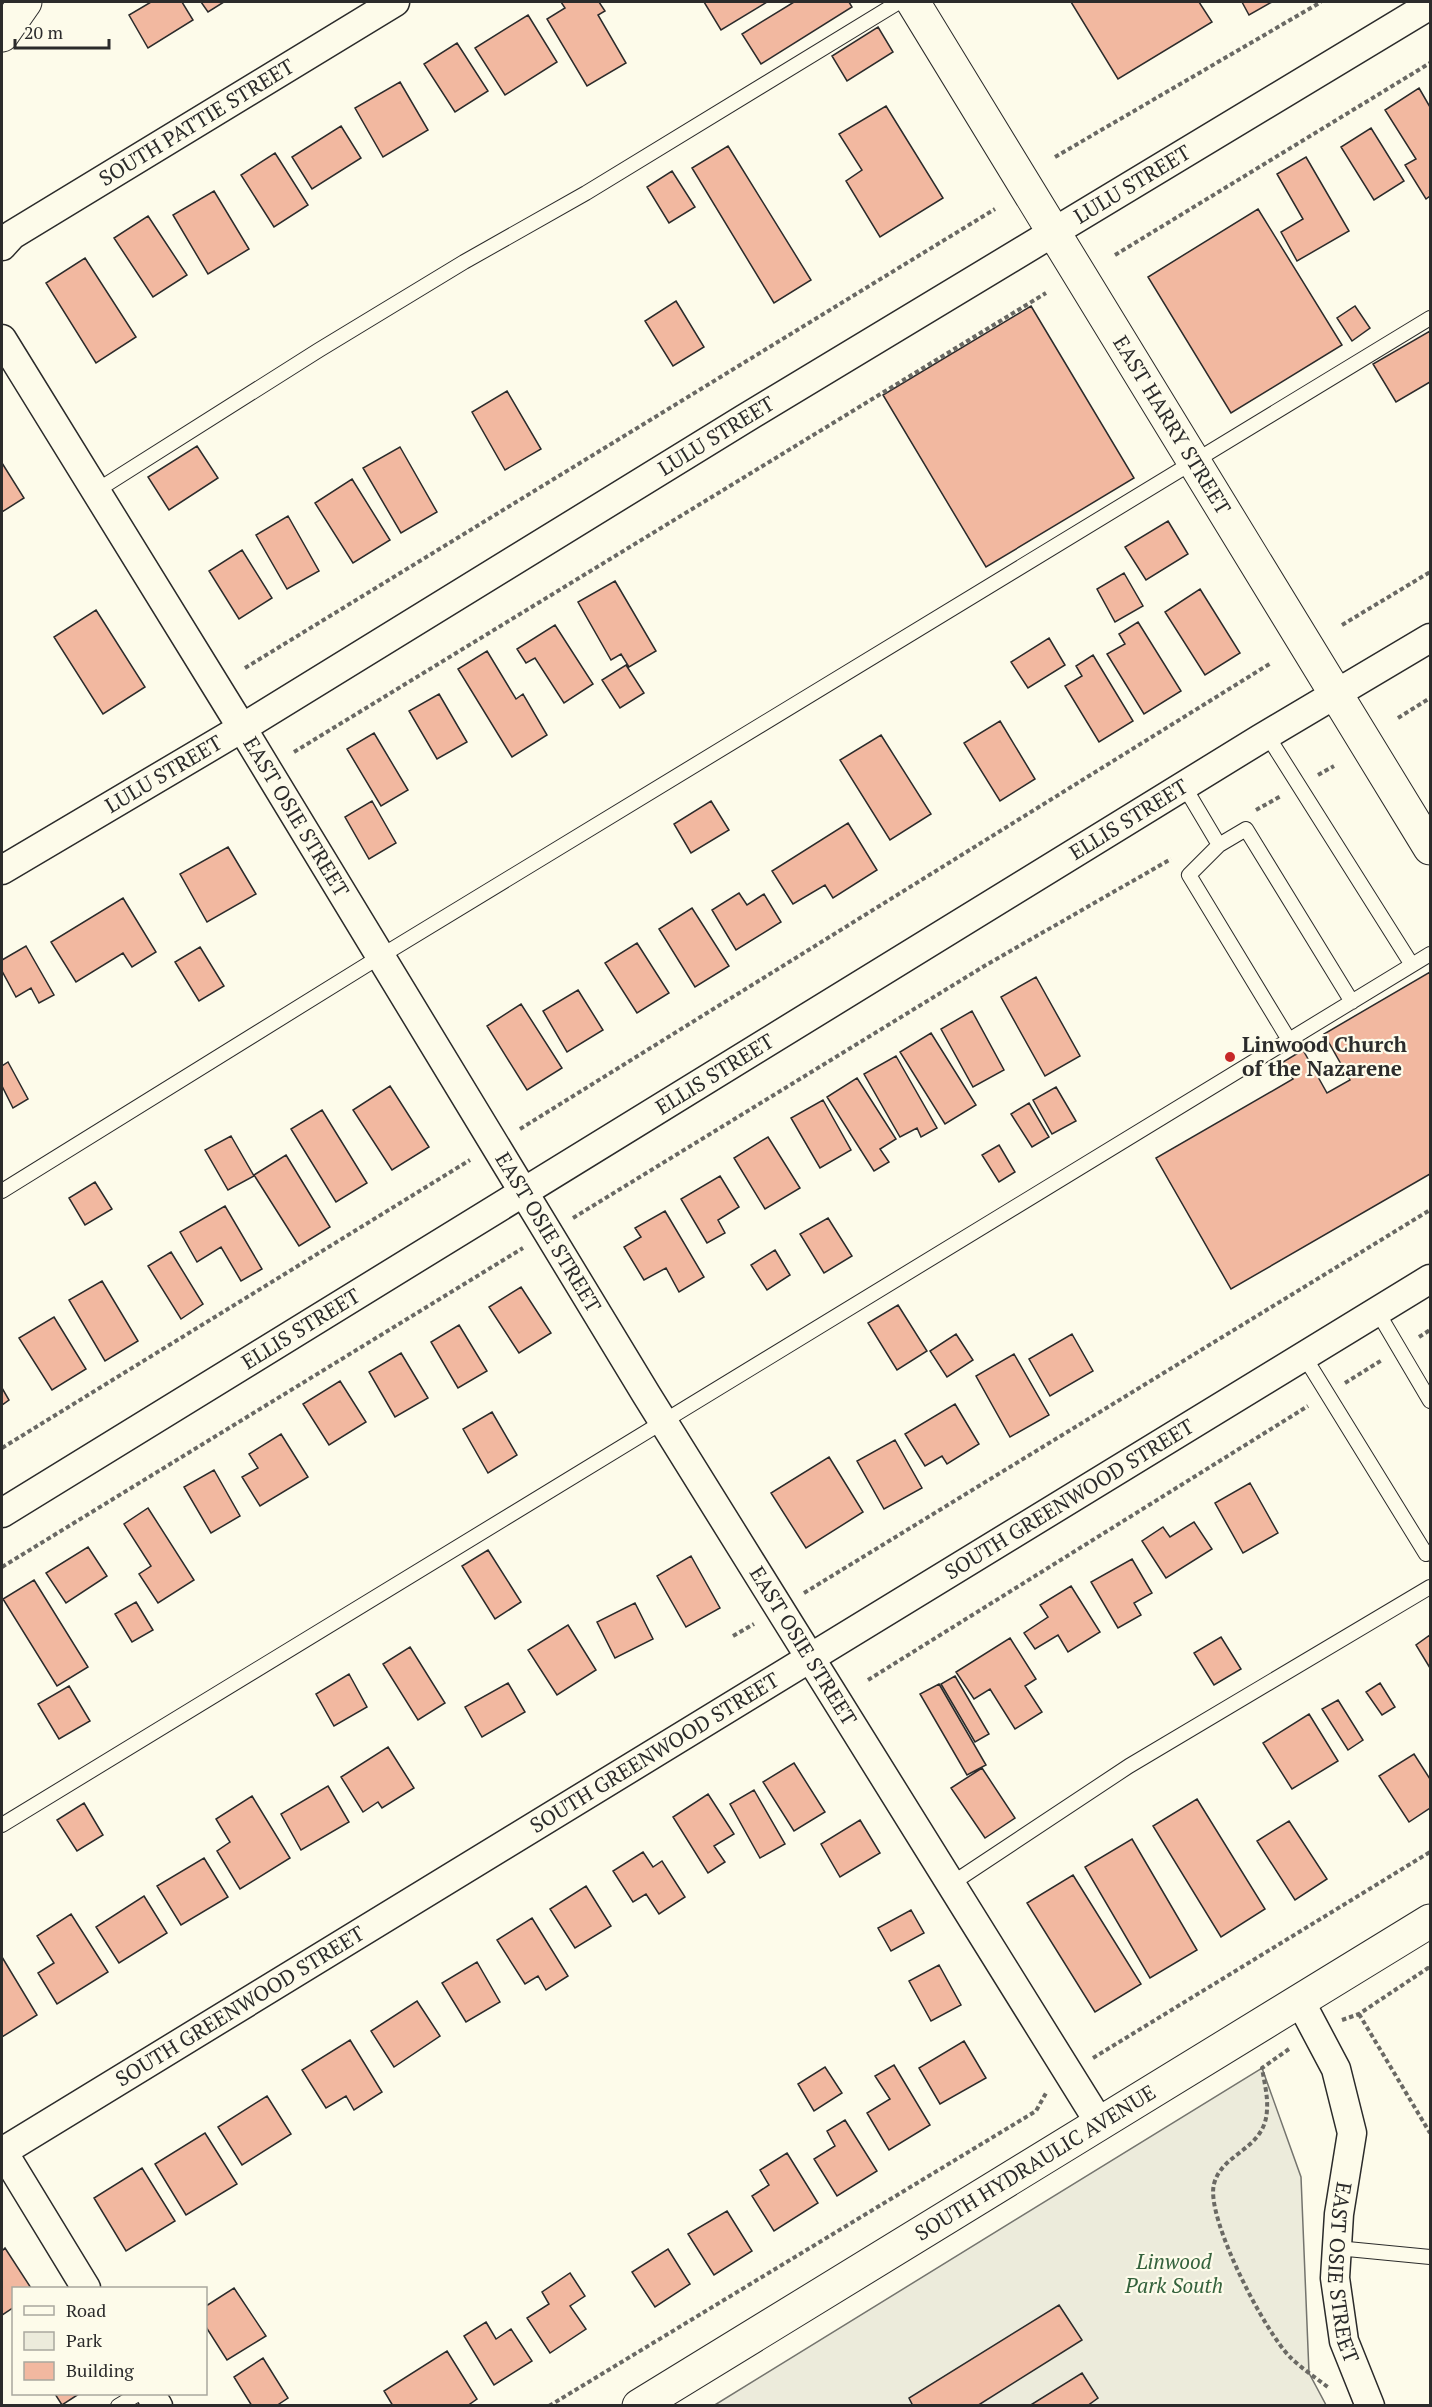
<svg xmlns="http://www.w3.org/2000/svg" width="1432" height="2407" font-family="'PT Serif',serif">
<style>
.green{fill:#ecebdb;stroke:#74746e;stroke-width:1.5}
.building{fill:#f2b8a0;stroke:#2b2b2b;stroke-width:1.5}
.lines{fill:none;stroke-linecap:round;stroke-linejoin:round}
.lane-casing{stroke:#2b2b2b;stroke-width:16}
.street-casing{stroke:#2b2b2b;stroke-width:31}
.secondary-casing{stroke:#2b2b2b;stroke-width:35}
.primary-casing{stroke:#2b2b2b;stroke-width:35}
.path{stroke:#6a6964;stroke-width:4;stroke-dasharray:4.5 3;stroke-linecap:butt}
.lane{stroke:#fdfbea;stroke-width:14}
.street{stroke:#fdfbea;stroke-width:28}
.secondary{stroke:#fdfbea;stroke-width:33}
.primary{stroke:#fdfbea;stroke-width:33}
.poi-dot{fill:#c62828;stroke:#fdfbea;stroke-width:2}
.labels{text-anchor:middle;stroke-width:4.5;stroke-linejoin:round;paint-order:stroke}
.street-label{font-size:21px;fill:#2b2b2b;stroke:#fdfbea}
.poi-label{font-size:21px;font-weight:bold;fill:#2b2b2b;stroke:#fdfbea;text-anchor:start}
.park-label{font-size:21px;font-style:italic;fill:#34623c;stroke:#fdfbea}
</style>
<rect width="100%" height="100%" fill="#fdfbea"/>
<!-- green -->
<path class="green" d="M1262,2068L1301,2177L1309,2373L1326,2405L713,2406Z"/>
<!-- building -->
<path class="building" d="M151,2H182L193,20L148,48L129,15Z
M201,2H224L208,12Z
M561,2H599L605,11L598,15L626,63L587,86L547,19L565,8Z
M704,2H767L721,30Z
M794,2H849L852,7L761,64L742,34Z
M1071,2H1199L1212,22L1118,79Z
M1242,2H1272L1249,15Z
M528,15L557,62L505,95L475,48Z
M878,27L893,52L847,81L832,56Z
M457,43L488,91L455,112L424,64Z
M400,82L428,130L383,157L355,108Z
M1419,88L1430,107V196L1426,199L1405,165L1416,159L1385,110Z
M886,106L943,198L880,237L846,181L862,170L839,134Z
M341,126L361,158L312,189L292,157Z
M1371,128L1404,181L1374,200L1341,147Z
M728,146L811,280L774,303L692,168Z
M275,153L308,205L274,227L241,175Z
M1306,157L1349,231L1297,261L1281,232L1303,219L1277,174Z
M672,171L695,207L669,223L647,187Z
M214,191L249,249L208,274L173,215Z
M1258,209L1342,345L1231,413L1148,277Z
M148,216L187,275L153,297L114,238Z
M85,258L136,337L96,363L46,283Z
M676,301L704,347L673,366L645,321Z
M1031,306L1134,478L986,567L883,395Z
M1355,306L1370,328L1352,341L1337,318Z
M1430,331V382L1396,402L1373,364Z
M507,391L541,449L505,470L472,412Z
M197,446L218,478L169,510L148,477Z
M400,447L437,512L401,533L363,468Z
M2,463L24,498L2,512Z
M352,479L390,540L353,563L315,503Z
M288,516L319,571L287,589L256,535Z
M1168,521L1188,554L1146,580L1125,547Z
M242,550L272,598L239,619L209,571Z
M1124,573L1143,606L1115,622L1097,589Z
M615,581L656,651L629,667L621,654L611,660L578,602Z
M1200,589L1240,653L1205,675L1165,612Z
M96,610L145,687L103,714L54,637Z
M1138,622L1181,691L1144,714L1107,654L1125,644L1119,634Z
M555,625L593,684L564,703L535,658L526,663L517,649Z
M1049,638L1065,665L1028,688L1011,662Z
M487,651L516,699L523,694L547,735L512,757L458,669Z
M1093,655L1133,721L1099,742L1065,686L1082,676L1076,666Z
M626,665L644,693L620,708L602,680Z
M439,694L467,742L437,759L409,711Z
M1000,721L1035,779L1000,801L964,743Z
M374,733L408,790L381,806L347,749Z
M881,735L931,814L890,840L840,760Z
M372,801L396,843L369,859L345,817Z
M711,801L729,830L691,853L674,824Z
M848,823L877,870L833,898L825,885L793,904L772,871Z
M228,847L256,894L207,922L180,874Z
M739,893L747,905L764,894L781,922L736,950L712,910Z
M123,898L156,952L132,967L123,953L76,982L51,942Z
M692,908L729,966L695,987L659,929Z
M637,943L669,993L637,1013L605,963Z
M26,946L54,995L39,1003L31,988L16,997L2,971V960Z
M200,947L224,986L199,1001L175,962Z
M1430,972V1174L1231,1289L1156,1158L1293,1079L1283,1062L1303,1050L1327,1093L1350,1080L1324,1034Z
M1036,977L1080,1056L1045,1076L1001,997Z
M578,990L603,1030L567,1052L543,1011Z
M521,1004L562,1068L527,1090L487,1026Z
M972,1011L1004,1070L973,1087L941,1029Z
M931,1033L976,1105L945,1124L900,1052Z
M896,1056L937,1128L921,1137L917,1128L900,1137L864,1074Z
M8,1062L28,1099L13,1108L2,1086V1066Z
M857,1078L896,1139L880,1149L889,1162L874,1171L827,1097Z
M390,1086L429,1147L392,1170L353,1110Z
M1056,1087L1076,1121L1052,1134L1033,1100Z
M823,1100L851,1150L820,1168L791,1118Z
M1029,1103L1049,1137L1032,1147L1011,1114Z
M322,1110L367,1183L336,1202L291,1129Z
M231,1136L254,1176L228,1190L205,1150Z
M768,1137L800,1188L765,1209L734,1158Z
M999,1145L1015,1172L999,1182L982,1155Z
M286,1155L330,1227L299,1246L254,1175Z
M720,1176L739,1207L718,1220L725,1233L707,1243L681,1199Z
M95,1182L112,1209L85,1225L69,1198Z
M225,1206L262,1269L241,1281L221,1247L197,1262L180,1232Z
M665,1211L704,1277L679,1292L666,1268L644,1280L624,1247L641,1237L635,1228Z
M828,1218L852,1256L824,1273L800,1234Z
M775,1250L790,1275L767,1290L751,1265Z
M171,1252L203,1304L181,1319L148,1266Z
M102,1281L138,1341L105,1361L69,1300Z
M521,1287L551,1333L519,1353L489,1307Z
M898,1305L927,1351L897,1370L868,1323Z
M54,1317L86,1369L52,1390L19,1338Z
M459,1325L487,1371L458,1388L431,1342Z
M956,1334L973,1360L947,1377L930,1351Z
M1072,1334L1093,1371L1050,1396L1029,1359Z
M401,1353L428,1398L395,1417L369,1372Z
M1014,1354L1049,1415L1010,1437L976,1376Z
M340,1381L366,1422L329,1445L303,1404Z
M2,1388L9,1400L2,1405Z
M955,1404L979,1444L947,1464L942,1456L925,1466L905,1434Z
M492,1412L517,1455L488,1473L463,1429Z
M281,1434L308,1477L260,1506L242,1477L258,1468L249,1454Z
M895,1440L922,1488L884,1509L857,1461Z
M829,1457L863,1512L806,1548L771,1493Z
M214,1470L240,1516L211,1533L184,1487Z
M1250,1483L1278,1533L1243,1553L1215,1503Z
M148,1508L194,1580L158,1603L139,1574L151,1566L124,1524Z
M1194,1522L1212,1549L1166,1578L1142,1541L1163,1527L1170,1537Z
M88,1547L107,1576L66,1603L46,1573Z
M488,1550L521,1602L495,1619L462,1566Z
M691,1556L720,1608L686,1627L657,1576Z
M1132,1559L1152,1593L1134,1603L1141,1615L1118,1628L1091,1582Z
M34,1580L88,1667L57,1686L3,1599Z
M1071,1586L1100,1632L1068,1652L1058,1635L1035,1649L1024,1633L1048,1617L1040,1605Z
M136,1602L153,1630L132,1642L115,1614Z
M635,1603L653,1639L615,1658L597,1622Z
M568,1625L596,1670L557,1695L528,1650Z
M1430,1635V1668L1416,1645Z
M1221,1637L1241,1669L1214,1685L1194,1653Z
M1010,1638L1036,1679L1025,1686L1042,1712L1015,1729L990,1689L974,1699L956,1672Z
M410,1647L445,1703L418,1720L383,1664Z
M349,1674L367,1707L334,1726L316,1694Z
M955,1676L989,1734L975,1742L941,1684Z
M508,1683L525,1712L482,1737L465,1707Z
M1380,1683L1395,1707L1382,1715L1366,1692Z
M939,1684L986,1765L967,1775L920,1694Z
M69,1686L90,1721L59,1739L38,1704Z
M1338,1700L1363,1740L1348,1750L1322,1709Z
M1309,1714L1338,1761L1292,1789L1263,1743Z
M388,1747L414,1788L382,1808L378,1802L363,1812L341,1777Z
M1414,1754L1430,1779V1808L1409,1822L1379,1776Z
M794,1763L825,1812L794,1831L763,1782Z
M982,1768L1015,1818L985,1838L951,1788Z
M328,1786L349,1822L301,1850L281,1814Z
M754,1790L785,1844L760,1858L730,1804Z
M708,1794L734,1834L714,1846L725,1862L708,1873L673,1817Z
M252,1796L290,1858L240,1889L217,1851L230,1842L216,1819Z
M1197,1799L1265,1909L1221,1937L1153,1826Z
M84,1803L103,1835L77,1851L57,1820Z
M860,1820L880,1853L840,1877L821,1844Z
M1289,1821L1327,1879L1295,1900L1257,1841Z
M1132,1839L1197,1950L1150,1978L1085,1867Z
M643,1852L653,1867L662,1861L685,1897L659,1914L646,1894L633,1902L613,1871Z
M204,1858L228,1897L181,1925L157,1886Z
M1073,1875L1141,1984L1095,2012L1027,1903Z
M586,1886L611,1926L575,1948L550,1909Z
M144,1896L167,1933L119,1963L96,1927Z
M911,1910L924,1933L891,1951L878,1928Z
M71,1914L108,1972L57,2004L38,1973L54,1963L37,1936Z
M532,1918L568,1976L546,1990L538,1976L525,1984L497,1940Z
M2,1957L37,2015L2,2037Z
M477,1962L500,2002L466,2022L442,1983Z
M939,1965L961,2005L931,2021L909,1981Z
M417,2001L440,2036L394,2067L371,2031Z
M350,2040L382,2092L354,2110L346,2096L326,2108L302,2070Z
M964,2041L986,2078L940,2104L919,2068Z
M894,2065L930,2125L889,2150L867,2113L890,2099L875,2076Z
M825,2067L842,2093L814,2111L798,2084Z
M267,2096L291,2134L242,2165L218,2127Z
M845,2120L877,2171L837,2196L814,2159L835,2146L827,2131Z
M205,2133L237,2184L186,2215L155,2164Z
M787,2153L818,2203L774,2231L752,2196L769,2185L760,2170Z
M142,2168L175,2221L126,2251L94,2198Z
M727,2211L752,2251L714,2275L688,2234Z
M5,2248L31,2288H14V2307L2,2315V2251Z
M668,2249L690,2284L655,2307L632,2272Z
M570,2273L585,2296L570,2306L586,2329L550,2353L527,2318L549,2304L542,2292Z
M234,2288L266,2336L227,2360L206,2327V2306Z
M1059,2305L1082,2340L977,2406H913L909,2398Z
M486,2322L496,2339L511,2329L532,2361L494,2385L464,2336Z
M447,2351L477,2399L467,2406H393L384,2391Z
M263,2358L288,2398L276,2406H252L234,2377Z
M1082,2373L1098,2398L1087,2406H1029Z
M55,2394H79L62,2405Z"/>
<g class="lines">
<!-- lane casing -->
<g class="lane-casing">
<path id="lane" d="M96,491L319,350L464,262L586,193L899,2
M1267,735L1412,965
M1184,786L1219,845L1189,875L1289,1040
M1219,845L1246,829L1352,1002
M2,1191L381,956L1430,318
M1377,1311L1430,1401
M1304,1356L1426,1554L1430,1552
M2,1825L1430,954
M951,1884L1129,1766L1430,1587
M1337,2248L1430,2257
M118,2406L138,2394"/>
</g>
<!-- street casing -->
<g class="street-casing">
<g id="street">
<path id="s1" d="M2,246L12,235L395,2"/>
<path id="s2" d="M2,339L242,728L646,1394L1099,2122"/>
<path id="s3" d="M2,870L242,728L744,419L1430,5"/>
<path id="s4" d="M2,1513L1260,739L1430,638"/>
<path id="s5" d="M1300,2001L1336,2069L1352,2133L1339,2214L1335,2278L1344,2341L1370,2406"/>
<path d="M2,2150L86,2288"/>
<path id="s6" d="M2,2152L1430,1279"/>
<path d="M150,2394L158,2406"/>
</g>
</g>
<!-- secondary casing -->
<g class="secondary-casing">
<g id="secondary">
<path id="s7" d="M913,2L1430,848"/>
<path id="s8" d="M639,2406L1430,1921"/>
</g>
</g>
<!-- primary casing -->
<g class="primary-casing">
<path id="primary" d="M2,35L25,2"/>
</g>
<!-- path -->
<path class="path" d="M1055,157L1321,2
M1115,255L1430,63
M1342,625L1430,572
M245,668L995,209
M1398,718L1430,698
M294,752L1046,293
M1318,775L1334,766
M1256,810L1281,796
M520,1129L1271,663
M573,1218L986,965L1171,859
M1419,1337L1430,1330
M1345,1383L1382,1360
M2,1448L470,1160
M2,1567L523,1248
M804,1593L1430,1210
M733,1636L754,1624
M868,1680L1308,1406
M1359,2014L1430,2133
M1342,2020L1359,2014L1428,1968L1430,1970
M1289,2049L1262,2068C1264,2081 1268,2096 1267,2109C1266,2150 1222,2152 1214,2184C1205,2217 1265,2332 1290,2357C1301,2368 1316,2378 1329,2388
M1093,2058L1430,1852
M549,2406L1036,2111L1046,2093"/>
<!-- lane -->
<use href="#lane" class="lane"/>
<!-- street -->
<use href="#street" class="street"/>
<!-- secondary -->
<use href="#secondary" class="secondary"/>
<!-- primary -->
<use href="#primary" class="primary"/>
</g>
<!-- markers -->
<circle class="poi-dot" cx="1230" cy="1057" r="6"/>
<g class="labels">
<!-- street labels -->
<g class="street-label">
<text dy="7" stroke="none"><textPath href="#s1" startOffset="231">SOUTH PATTIE STREET</textPath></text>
<text dy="7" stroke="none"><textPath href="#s3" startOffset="1322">LULU STREET</textPath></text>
<text dy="7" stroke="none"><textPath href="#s7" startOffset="496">EAST HARRY STREET</textPath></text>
<text dy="7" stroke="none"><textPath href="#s3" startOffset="836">LULU STREET</textPath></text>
<text dy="7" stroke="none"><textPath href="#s3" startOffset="188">LULU STREET</textPath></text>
<text dy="7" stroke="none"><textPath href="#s2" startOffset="561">EAST OSIE STREET</textPath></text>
<text dy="7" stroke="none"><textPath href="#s4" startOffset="1323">ELLIS STREET</textPath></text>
<text dy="7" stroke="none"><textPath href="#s4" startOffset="837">ELLIS STREET</textPath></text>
<text dy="7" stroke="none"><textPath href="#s2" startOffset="1047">EAST OSIE STREET</textPath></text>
<text dy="7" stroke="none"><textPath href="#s4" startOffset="351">ELLIS STREET</textPath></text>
<text dy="7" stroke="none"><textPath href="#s6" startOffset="1251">SOUTH GREENWOOD STREET</textPath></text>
<text dy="7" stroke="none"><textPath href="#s2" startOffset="1533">EAST OSIE STREET</textPath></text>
<text dy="7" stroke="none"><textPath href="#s6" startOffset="765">SOUTH GREENWOOD STREET</textPath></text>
<text dy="7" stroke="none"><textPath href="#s6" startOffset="279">SOUTH GREENWOOD STREET</textPath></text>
<text dy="7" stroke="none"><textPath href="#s8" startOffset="465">SOUTH HYDRAULIC AVENUE</textPath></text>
<text dy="7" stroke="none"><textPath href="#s5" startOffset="284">EAST OSIE STREET</textPath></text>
</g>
<!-- poi labels -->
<g class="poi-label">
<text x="1242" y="1052">Linwood Church<tspan x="1242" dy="24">of the Nazarene</tspan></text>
</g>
<!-- park labels -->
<g class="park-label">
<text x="1174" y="2269">Linwood<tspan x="1174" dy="24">Park South</tspan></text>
</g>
</g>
<!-- border -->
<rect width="1432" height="2407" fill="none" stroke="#2b2b2b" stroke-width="6"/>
<!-- legend -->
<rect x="12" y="2287" width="195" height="108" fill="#fdfbea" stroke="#a9a89e" stroke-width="1.5"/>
<rect x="24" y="2306" width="30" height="9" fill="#fdfbea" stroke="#a9a89e" stroke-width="1.5"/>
<text x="66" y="2317" font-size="18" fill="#2b2b2b">Road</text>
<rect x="24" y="2332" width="30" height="18" fill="#ecebdb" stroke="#a9a89e" stroke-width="1.5"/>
<text x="66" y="2347" font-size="18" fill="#2b2b2b">Park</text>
<rect x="24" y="2362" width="30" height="18" fill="#f2b8a0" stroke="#a9a89e" stroke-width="1.5"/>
<text x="66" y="2377" font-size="18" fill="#2b2b2b">Building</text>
<!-- scale -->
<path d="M15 39v9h94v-9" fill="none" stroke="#2b2b2b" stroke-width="3"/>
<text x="24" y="39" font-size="18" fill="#2b2b2b" stroke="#fdfbea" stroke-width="4.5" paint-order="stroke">20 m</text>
</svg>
